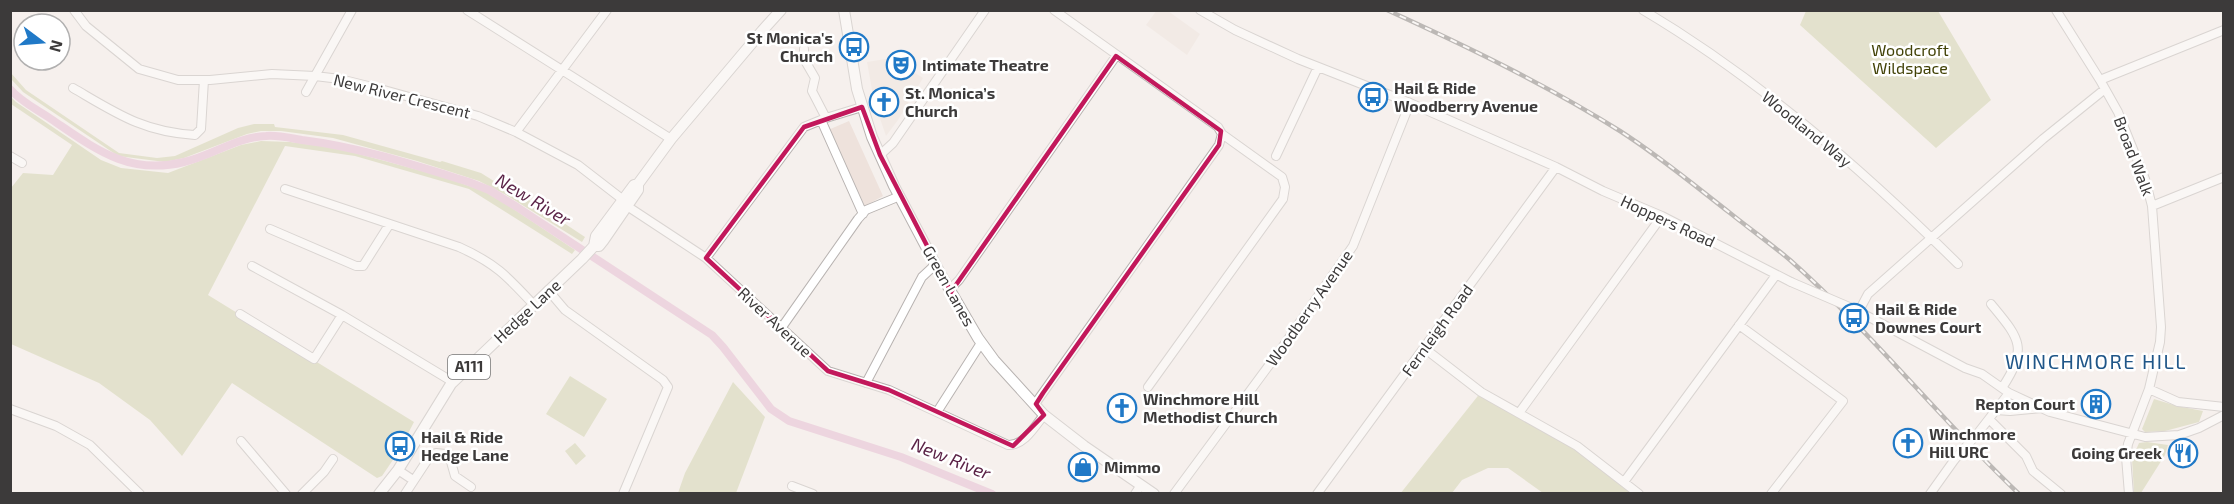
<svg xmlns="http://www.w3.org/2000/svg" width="2234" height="504" font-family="'Exo 2',sans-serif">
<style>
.built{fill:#eee2dc}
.green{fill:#cdcfa6}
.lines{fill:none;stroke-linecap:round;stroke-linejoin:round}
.canal{stroke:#e3b4ce;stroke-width:8}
.minor-casing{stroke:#b8b3b1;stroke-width:10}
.major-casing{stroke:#b8b3b1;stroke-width:12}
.minor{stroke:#fff;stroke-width:8}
.major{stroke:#fff;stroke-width:10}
.rail-casing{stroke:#767372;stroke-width:4.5}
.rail{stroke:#fff;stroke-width:2;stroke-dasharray:7;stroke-linecap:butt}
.minor-bridge-casing{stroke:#b8b3b1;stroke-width:10;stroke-linecap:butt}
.minor-bridge{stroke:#fff;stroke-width:8}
.marked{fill:none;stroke:#c2185b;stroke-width:4.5;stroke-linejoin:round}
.labels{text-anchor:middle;stroke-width:5;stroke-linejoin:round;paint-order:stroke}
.shield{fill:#fff;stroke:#767575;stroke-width:1.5}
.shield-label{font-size:15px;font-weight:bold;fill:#3c3a3a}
.poi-label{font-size:16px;font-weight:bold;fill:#3c3a3a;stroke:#fff;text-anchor:start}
.park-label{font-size:16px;fill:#424207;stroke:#fff}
.street-label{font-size:16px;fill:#3c3a3a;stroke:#fff}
.water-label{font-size:18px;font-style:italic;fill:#5b2347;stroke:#fff}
.quarter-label{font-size:20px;letter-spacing:1.5px;fill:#205688;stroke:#fff}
</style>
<rect width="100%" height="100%" fill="#f5f0ed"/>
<!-- built -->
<path class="built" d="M1157,10L1168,11L1200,34L1187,55L1146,25Z
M892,58L923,78L898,120L886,136L874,101L867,62Z
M849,121L883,196L865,206L828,130Z"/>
<!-- green -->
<path class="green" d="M1806,11H1938L1991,100L1936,148L1800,25Z
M11,73L26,90L119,153L157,158L175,156L238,128L254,124H274L275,127L343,135L440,162L442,161L481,173L523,199L529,200L585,237L582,242L506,195L479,181L417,161L333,138L281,131H261L247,134L184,158L165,162L118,156L23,92L11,79Z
M10,96L16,102L101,160L121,168L168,173L241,145L261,141L290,142L333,147L437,175L484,191L497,198L575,250L572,254L469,189L355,156L285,146L208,295L414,422L399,451L382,476L377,478L232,383L182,456L150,420L99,383L11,344V188L23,173L53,175L72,145L11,104Z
M570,376L607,399L584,437L546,414Z
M733,382L765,417L736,493H678L685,473Z
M1481,392L1605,468L1639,493H1543L1508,468H1488L1462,480L1452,493L1400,494Z
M2154,399L2177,406L2203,411L2199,422L2165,431L2145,432L2142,429Z
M2147,442L2168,445L2165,455L2141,493H2134L2132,459L2139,443Z
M575,443L586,456L576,465L565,451Z"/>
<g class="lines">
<!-- canal -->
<path class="canal" d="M10,89C21,102 38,110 51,119C94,148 128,176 184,162C211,156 237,137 266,136C278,135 290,138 302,140C359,147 414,165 469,182L489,190L517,207L712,335L723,347L771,409L789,421L901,457L992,494"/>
<!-- minor casing -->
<g class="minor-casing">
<path id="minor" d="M74,10L86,26L139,69L178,80H210L272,74L315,76L340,79L384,90L478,116L516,132L578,165L622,199
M467,10L671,139
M1054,10L1218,127L1222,134L1282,177L1285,187L1283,199L1148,387
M1200,10L1235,30L1298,59L1410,103L1556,167L1603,191L1662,216L1791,282
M1643,10C1759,79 1863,170 1958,264
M2056,10L2100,80L2118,112L2145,179L2152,206L2161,327L2160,342L2149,389
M804,49V59L815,78L812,91L826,118
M2100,80L2224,30
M73,88C116,113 143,132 195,135L201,129L204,80
M306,92L352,10
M821,120L863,214
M516,132L607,10
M880,155L893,143L985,10
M10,156L22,163
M1276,156L1318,67
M285,189L459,247C495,263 507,276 533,304
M627,206L706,258L828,371L889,390L1008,445C1024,446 1035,426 1044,415
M2152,206L2224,177
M270,229L356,266H363L389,225
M706,258L804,127L826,118L862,107
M252,266L342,315L453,382
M548,290L565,310L663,380L668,387L623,494
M949,290L959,280L1116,56
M1991,304C2019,338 2029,347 2002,388
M1854,309L1965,368L1982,374L2009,393L2050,412L2145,437L2179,435L2199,428L2224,415
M1859,311L1868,294L2043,139L2105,89
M240,314L314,359L342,315
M1739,325L1843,401L1771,494
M782,327L858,219L866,210L900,196
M1424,348L1481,392L1577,446L1639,494
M866,383L922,277L936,264
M1035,404L1219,145L1222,134
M10,409L56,426L90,445L140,494
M1996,410L2010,411L2041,408
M937,412L981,343
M1519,413L1662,216
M1989,419L2026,456L2033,471L2061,494
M1978,433L2009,393
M241,441L286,494
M398,470L413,480
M1624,482L1776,275
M792,486L813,494
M302,494L324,472L333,459
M405,494L430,456L436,453L445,454L451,462L455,476L471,487
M1135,494L1141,485
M1174,494L1281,349L1353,246L1410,103
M1317,494L1556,167
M1930,494L1955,459
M2129,494L2126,457L2128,444L2149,389L2178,402L2224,407"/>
</g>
<!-- major casing -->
<g class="major-casing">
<path id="major" d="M844,10L857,89L872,137L894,186L940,273L978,338L994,360L1044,415L1084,446L1154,494
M594,246H599L603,241L638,190V184L671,139L762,31L781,10
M379,494L398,470L451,384L582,259L594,246L596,236L634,185L638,184"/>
</g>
<!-- minor -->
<use href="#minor" class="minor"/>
<!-- major -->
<use href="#major" class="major"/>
<!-- rail casing -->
<g class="rail-casing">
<path id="rail" d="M1387,10C1466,46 1547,85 1620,131C1659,156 1694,185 1730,213C1750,229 1771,244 1790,260C1872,333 1940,419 2019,494"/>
</g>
<!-- rail -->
<use href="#rail" class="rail"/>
<!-- minor-bridge casing -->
<g class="minor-bridge-casing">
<path id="minor-bridge" d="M1791,282L1854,309
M1955,459L1978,433"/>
</g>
<!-- minor-bridge -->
<use href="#minor-bridge" class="minor-bridge"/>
</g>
<!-- marked area -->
<path d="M0 0H2234V504H0ZM1116,56L1221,131L1219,145L1043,393L1036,404L1044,415L1013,446L889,390L828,371L706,258L804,127L862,107L880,155L951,292Z" fill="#f5f0ed" fill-opacity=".55" fill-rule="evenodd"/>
<path class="marked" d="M1116,56L1221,131L1219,145L1043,393L1036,404L1044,415L1013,446L889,390L828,371L706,258L804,127L862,107L880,155L951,292Z"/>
<!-- icons -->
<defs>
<g id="bus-ring" transform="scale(1.5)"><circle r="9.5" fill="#fff" stroke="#2079c7" stroke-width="1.5"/><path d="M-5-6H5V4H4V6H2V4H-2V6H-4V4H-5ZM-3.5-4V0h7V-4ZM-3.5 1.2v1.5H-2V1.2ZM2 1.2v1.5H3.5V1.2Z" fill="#2079c7"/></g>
<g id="theatre-ring" transform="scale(1.5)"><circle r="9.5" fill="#fff" stroke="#2079c7" stroke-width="1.5"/><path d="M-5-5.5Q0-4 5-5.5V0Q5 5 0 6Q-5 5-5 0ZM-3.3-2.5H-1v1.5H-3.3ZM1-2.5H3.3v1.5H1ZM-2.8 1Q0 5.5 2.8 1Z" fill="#2079c7"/></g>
<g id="church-ring" transform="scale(1.5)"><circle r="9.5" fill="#fff" stroke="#2079c7" stroke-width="1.5"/><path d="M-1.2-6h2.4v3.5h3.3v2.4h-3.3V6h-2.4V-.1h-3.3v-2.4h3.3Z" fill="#2079c7"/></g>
<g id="building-ring" transform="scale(1.5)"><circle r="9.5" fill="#fff" stroke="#2079c7" stroke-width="1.5"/><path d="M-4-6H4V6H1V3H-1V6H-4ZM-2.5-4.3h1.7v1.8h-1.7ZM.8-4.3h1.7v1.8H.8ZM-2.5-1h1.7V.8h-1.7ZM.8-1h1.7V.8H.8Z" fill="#2079c7"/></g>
<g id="restaurant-ring" transform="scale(1.5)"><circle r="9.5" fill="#fff" stroke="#2079c7" stroke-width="1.5"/><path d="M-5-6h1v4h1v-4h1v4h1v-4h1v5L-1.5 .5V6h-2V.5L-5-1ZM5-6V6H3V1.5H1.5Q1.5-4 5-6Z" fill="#2079c7"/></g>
<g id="shop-ring" transform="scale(1.5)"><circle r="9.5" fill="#fff" stroke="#2079c7" stroke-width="1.5"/><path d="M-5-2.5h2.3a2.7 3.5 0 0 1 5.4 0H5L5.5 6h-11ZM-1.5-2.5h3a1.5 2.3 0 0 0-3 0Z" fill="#2079c7"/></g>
</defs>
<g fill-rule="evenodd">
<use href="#bus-ring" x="854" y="47"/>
<use href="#theatre-ring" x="901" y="65"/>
<use href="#bus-ring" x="1373" y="97"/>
<use href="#church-ring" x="884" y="102"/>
<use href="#bus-ring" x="1854" y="318"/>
<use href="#building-ring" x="2096" y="404"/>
<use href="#church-ring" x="1122" y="408"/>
<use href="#church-ring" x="1908" y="443"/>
<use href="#bus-ring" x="400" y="446"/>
<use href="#restaurant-ring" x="2183" y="453"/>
<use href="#shop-ring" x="1083" y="467"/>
</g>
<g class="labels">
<!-- shield labels -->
<rect class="shield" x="448" y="355" width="42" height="24" rx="4.5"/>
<g class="shield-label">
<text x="469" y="372">A111</text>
</g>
<!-- poi labels -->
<g class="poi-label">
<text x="833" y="44" text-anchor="end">St Monica's<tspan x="833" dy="18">Church</tspan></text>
<text x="922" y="71">Intimate Theatre</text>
<text x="1394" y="94">Hail &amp; Ride<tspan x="1394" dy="18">Woodberry Avenue</tspan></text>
<text x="905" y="99">St. Monica’s<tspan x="905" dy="18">Church</tspan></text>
<text x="1875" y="315">Hail &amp; Ride<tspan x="1875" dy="18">Downes Court</tspan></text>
<text x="1143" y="405">Winchmore Hill<tspan x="1143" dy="18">Methodist Church</tspan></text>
<text x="2075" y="410" text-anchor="end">Repton Court</text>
<text x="1929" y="440">Winchmore<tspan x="1929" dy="18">Hill URC</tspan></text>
<text x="421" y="443">Hail &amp; Ride<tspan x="421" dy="18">Hedge Lane</tspan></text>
<text x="2162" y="459" text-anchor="end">Going Greek</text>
<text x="1104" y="473">Mimmo</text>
</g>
<!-- park labels -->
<g class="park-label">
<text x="1910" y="56">Woodcroft<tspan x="1910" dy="18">Wildspace</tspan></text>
</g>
<!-- street labels -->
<g class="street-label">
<text transform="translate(402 96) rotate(14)" y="6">New River Crescent</text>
<text transform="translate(1807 129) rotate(39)" y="6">Woodland Way</text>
<text transform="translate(2134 156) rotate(69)" y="6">Broad Walk</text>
<text transform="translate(1668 221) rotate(25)" y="6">Hoppers Road</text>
<text transform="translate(949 286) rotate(61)" y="6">Green Lanes</text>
<text transform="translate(1309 308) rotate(-55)" y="6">Woodberry Avenue</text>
<text transform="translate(527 311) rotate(-43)" y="6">Hedge Lane</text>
<text transform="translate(775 322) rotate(43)" y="6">River Avenue</text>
<text transform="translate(1437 330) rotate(-54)" y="6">Fernleigh Road</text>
</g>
<!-- water labels -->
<g class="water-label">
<text transform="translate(533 200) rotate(31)" y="6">New River</text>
<text transform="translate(951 459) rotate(22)" y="6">New River</text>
</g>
<!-- quarter labels -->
<g class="quarter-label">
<text x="2096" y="369">WINCHMORE HILL</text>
</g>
</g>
<!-- border -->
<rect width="2234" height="504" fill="none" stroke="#3c3a3a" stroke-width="24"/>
<!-- north arrow -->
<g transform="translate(42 42) rotate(106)"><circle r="28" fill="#ffffff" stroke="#b1b0b0" stroke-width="1.5"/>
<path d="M0-4.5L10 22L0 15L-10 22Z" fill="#2079c7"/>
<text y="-9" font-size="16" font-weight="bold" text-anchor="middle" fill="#3c3a3a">N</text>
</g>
</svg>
